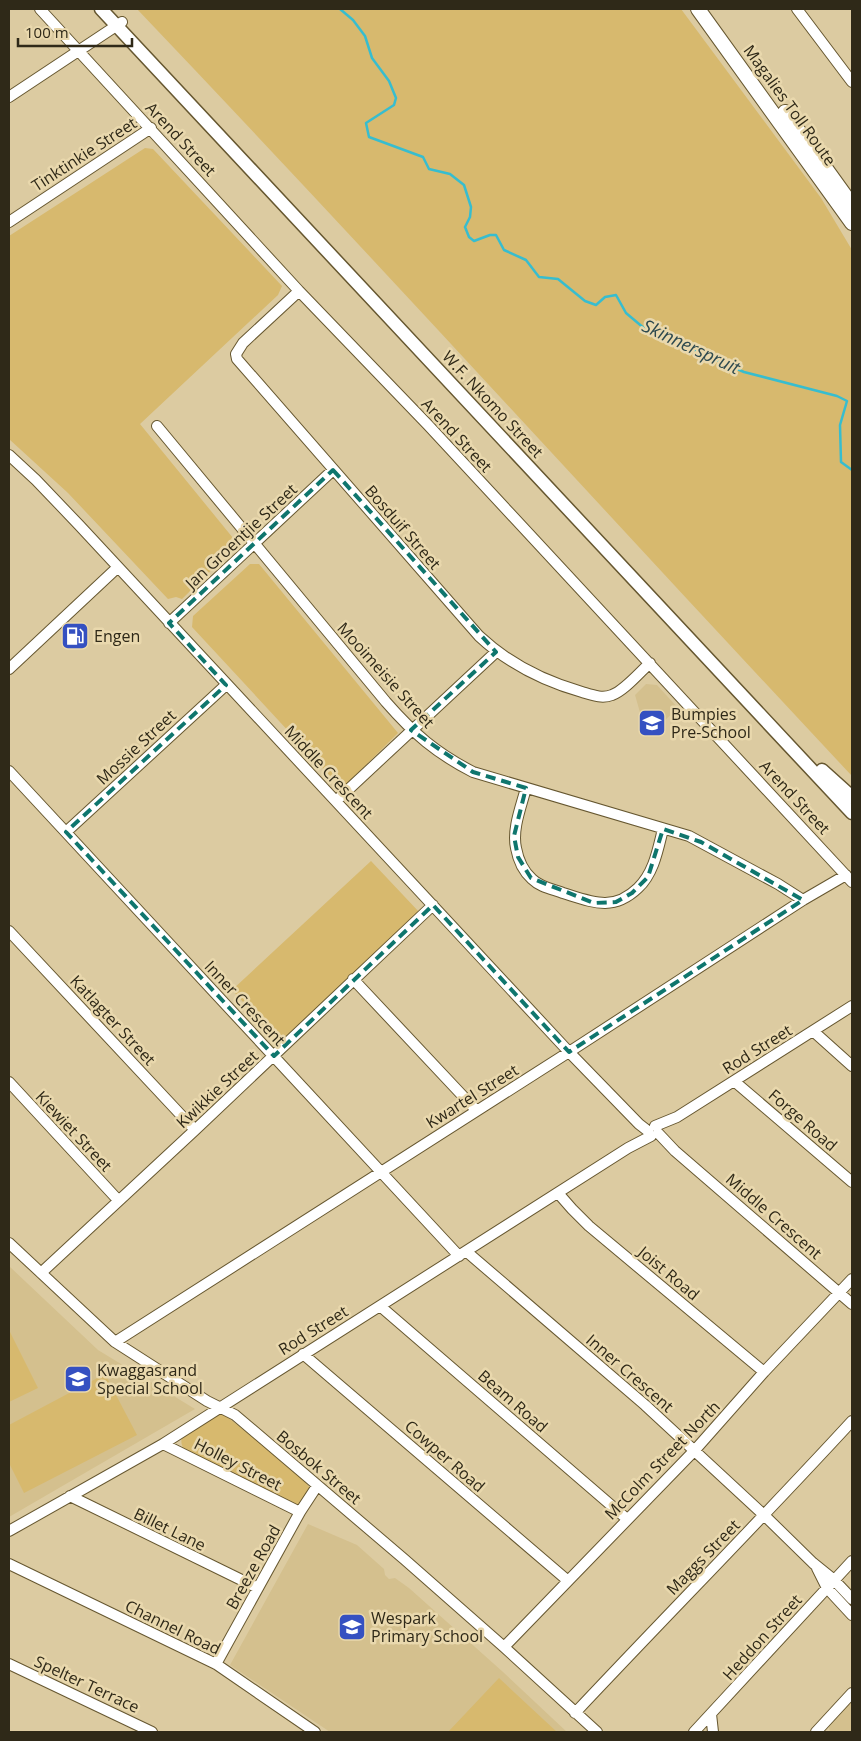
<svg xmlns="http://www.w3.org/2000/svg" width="861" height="1741" font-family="'Open Sans',sans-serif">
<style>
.built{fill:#d4c08e}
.green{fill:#d7b96e}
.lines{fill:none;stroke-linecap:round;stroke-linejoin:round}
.stream{stroke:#37bdcf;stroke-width:2.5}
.minor-casing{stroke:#665730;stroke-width:12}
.major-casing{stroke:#665730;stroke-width:15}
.highway-casing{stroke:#665730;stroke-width:16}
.minor{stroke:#fff;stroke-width:10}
.major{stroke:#fff;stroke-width:12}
.highway{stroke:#fff;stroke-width:14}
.marked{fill:none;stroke:#0f766e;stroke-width:4;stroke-dasharray:10 6;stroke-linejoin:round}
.labels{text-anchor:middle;stroke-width:5;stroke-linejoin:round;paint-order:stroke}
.street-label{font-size:16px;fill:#2f2918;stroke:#e9d8ad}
.poi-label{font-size:16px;fill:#2f2918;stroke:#e9d8ad;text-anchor:start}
.water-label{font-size:18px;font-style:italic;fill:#2d494e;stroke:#e9d8ad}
</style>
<rect width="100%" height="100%" fill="#dccba1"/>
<!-- built -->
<path class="built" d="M646,684L657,685L678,708L647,737L635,695Z
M9,1266L98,1350L195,1409L9,1517Z
M308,1524L357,1545L384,1569L385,1575L389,1579L395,1578L409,1588L503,1672L567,1732H330L230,1665Z
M852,1701V1732H830L829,1727Z"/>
<!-- green -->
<path class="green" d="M137,9H681L821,198L852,250V776C613,521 378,262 137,9Z
M145,148L153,149L282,286L278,295L140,424L233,538L235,547L182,599L176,597L168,599L68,493L9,439V236Z
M250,564H259L398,733L342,789L192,627L193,616Z
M371,861L420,913L281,1043L232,990Z
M9,1330L38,1388L9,1402Z
M105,1374L137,1435L24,1493L9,1463V1425Z
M220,1413L225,1415L303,1478L309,1487V1495L300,1504L290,1505L187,1453C183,1448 180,1444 182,1437Z
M499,1678L557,1732H448Z"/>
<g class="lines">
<!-- stream -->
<path class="stream" d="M340,9L353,20L365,36L372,58L389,81L396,98L394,105L366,123L369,137L423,157L429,169L450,174L464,185L471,207L470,217L465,227L469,237L474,241L490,235H496L504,250L526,260L539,277L558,279L585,301L596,305L605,297L616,295L626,313L645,329L744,372L837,396L847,401L840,425L841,462L852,470"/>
<!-- minor casing -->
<g class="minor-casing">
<path id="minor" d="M40,9L299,291L428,425L852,882
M797,9L852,82
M9,97L122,22
M9,222L151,128
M299,291L243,343L236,354L237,359L479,636C509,664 543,681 582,692C592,695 602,699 612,695C624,691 640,672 650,663
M157,426L386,702C414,734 436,753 473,772L689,836L778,884L803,900
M9,455L36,480L79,525L569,1052L639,1124L648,1131
M169,623L333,470
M9,669L118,567
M9,771L459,1256
M526,788C521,807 512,829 516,848C518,859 523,871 532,879C540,887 552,889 563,893C592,902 613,912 638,888C654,873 658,849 663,829
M336,801L496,652
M66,832L226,685
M9,931L195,1130
M353,979L476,1110
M813,1031L852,1066
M734,1081L852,1182
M9,1082L118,1200
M655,1126L677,1117L852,1006
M658,1133L675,1151L852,1304
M558,1193L572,1209L589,1226L764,1372
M9,1243L115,1342L207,1401L235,1415L404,1559L504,1647L597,1732
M467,1252L645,1405L765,1516L813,1563L834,1580L852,1599
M41,1273L195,1130L433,905
M380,1306L627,1519
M115,1342L569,1052L803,900L846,875
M303,1354L567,1580
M163,1444L300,1512
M70,1496L258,1588
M9,1531L163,1444L628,1148L651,1136
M9,1564L216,1664L315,1732
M817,1568L827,1588L852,1615
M504,1647L695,1450L764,1372L852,1279
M9,1664L152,1732
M216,1664L300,1512L317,1486
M575,1713C667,1615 761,1520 852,1421
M711,1714L713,1732
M694,1732L852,1561
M816,1732L852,1693"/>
</g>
<!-- major casing -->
<g class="major-casing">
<path id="major" d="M101,9L852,813
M822,770L852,797"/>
</g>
<!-- highway casing -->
<g class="highway-casing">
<path id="highway" d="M698,9L852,223
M785,112L852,205"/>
</g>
<!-- minor -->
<use href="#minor" class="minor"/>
<!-- major -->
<use href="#major" class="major"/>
<!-- highway -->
<use href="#highway" class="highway"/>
</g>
<!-- marked area -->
<path class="marked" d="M333,470L496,652L411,730L473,772L526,788L514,836L518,857L531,878L594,903L616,902L632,893L648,877L663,829L701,842L803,900L569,1052L433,905L274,1056L66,832L226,685L169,623Z"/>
<!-- icons -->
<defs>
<g id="fuel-square" transform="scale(1.4375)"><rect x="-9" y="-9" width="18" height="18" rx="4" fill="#3550c1" stroke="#e9d8ad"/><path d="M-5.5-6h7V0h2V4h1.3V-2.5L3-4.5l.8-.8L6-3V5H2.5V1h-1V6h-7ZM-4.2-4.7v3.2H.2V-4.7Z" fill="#fff"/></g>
<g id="school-square" transform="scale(1.4375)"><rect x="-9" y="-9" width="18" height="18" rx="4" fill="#3550c1" stroke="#e9d8ad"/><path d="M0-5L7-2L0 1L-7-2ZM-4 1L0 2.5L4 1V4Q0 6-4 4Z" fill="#fff"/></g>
</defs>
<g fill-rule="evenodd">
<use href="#fuel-square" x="75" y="636"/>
<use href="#school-square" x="652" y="723"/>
<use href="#school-square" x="78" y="1379"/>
<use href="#school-square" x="352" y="1627"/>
</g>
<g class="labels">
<!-- street labels -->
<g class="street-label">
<text transform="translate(790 105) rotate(54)" y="6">Magalies Toll Route</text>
<text transform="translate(181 139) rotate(47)" y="6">Arend Street</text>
<text transform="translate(84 154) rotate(-33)" y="6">Tinktinkie Street</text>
<text transform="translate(493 404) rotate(47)" y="6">W.F. Nkomo Street</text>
<text transform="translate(457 435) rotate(47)" y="6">Arend Street</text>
<text transform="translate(403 527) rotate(49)" y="6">Bosduif Street</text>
<text transform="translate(241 536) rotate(-43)" y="6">Jan Groentjie Street</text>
<text transform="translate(386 675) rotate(48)" y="6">Mooimeisie Street</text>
<text transform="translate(136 747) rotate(-43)" y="6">Mossie Street</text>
<text transform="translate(329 772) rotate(47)" y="6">Middle Crescent</text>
<text transform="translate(795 797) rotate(47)" y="6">Arend Street</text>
<text transform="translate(245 1003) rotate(47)" y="6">Inner Crescent</text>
<text transform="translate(113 1020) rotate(47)" y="6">Katlagter Street</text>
<text transform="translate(757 1049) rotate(-32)" y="6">Rod Street</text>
<text transform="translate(217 1089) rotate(-43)" y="6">Kwikkie Street</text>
<text transform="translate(472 1096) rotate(-32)" y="6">Kwartel Street</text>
<text transform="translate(803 1120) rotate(41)" y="6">Forge Road</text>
<text transform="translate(74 1131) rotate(47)" y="6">Kiewiet Street</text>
<text transform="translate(774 1216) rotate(41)" y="6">Middle Crescent</text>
<text transform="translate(669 1273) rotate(40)" y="6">Joist Road</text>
<text transform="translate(313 1330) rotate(-32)" y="6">Rod Street</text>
<text transform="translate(630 1373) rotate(41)" y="6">Inner Crescent</text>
<text transform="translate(513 1401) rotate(41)" y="6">Beam Road</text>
<text transform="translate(445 1456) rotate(41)" y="6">Cowper Road</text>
<text transform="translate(662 1460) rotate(-46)" y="6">McColm Street North</text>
<text transform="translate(238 1464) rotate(27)" y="6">Holley Street</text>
<text transform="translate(319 1467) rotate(40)" y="6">Bosbok Street</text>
<text transform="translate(170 1529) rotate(26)" y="6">Billet Lane</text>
<text transform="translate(703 1557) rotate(-46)" y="6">Maggs Street</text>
<text transform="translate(253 1567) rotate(-61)" y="6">Breeze Road</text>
<text transform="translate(173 1627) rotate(26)" y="6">Channel Road</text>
<text transform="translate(762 1637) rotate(-48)" y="6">Heddon Street</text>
<text transform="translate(87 1684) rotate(25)" y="6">Spelter Terrace</text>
</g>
<!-- poi labels -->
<g class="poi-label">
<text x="94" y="642">Engen</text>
<text x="671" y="720">Bumpies<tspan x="671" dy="18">Pre-School</tspan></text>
<text x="97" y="1376">Kwaggasrand<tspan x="97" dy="18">Special School</tspan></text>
<text x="371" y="1624">Wespark<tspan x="371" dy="18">Primary School</tspan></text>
</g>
<!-- water labels -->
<g class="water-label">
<text transform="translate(691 347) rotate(25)" y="6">Skinnerspruit</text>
</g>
</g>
<!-- border -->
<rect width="861" height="1741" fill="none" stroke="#2f2918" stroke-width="20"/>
<!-- scale -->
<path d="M18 38v8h114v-8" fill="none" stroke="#2f2918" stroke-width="2.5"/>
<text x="25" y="38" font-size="15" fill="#2f2918" stroke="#e9d8ad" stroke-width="4" paint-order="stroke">100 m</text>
</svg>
